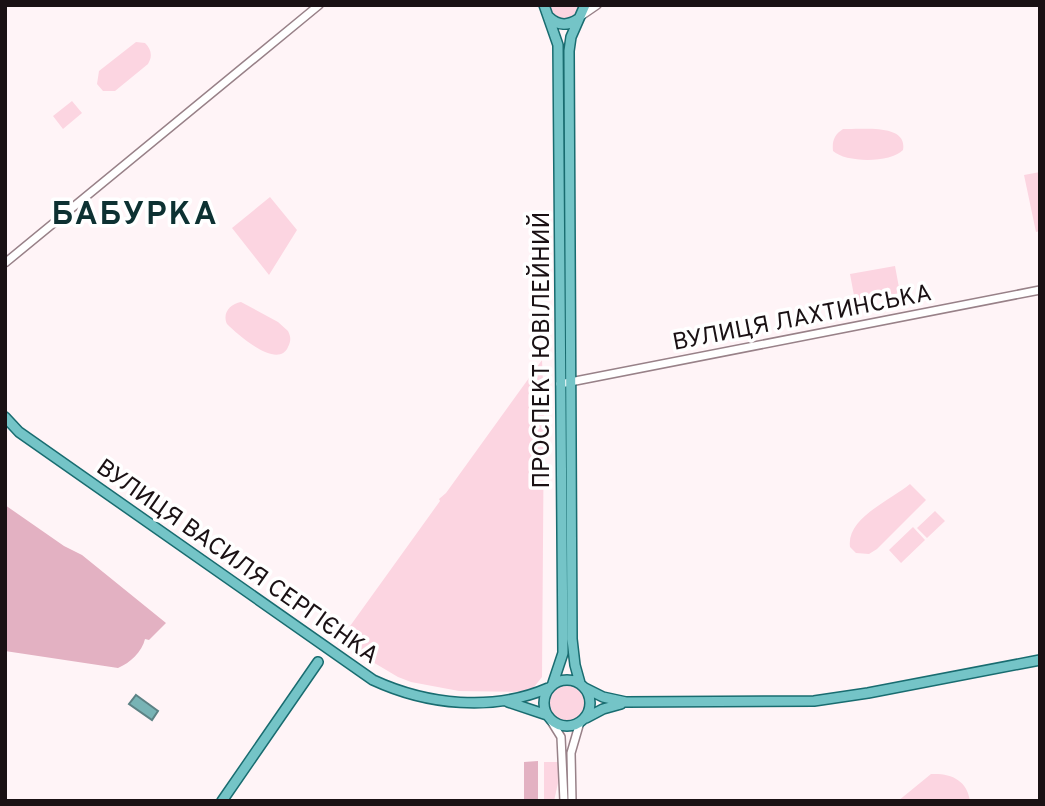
<svg xmlns="http://www.w3.org/2000/svg" width="1045" height="806" font-family="Overpass,sans-serif">
<style>
.green{fill:#fcd5e1}
.forest{fill:#e3b1c2}
.water{fill:#78b3b5;stroke:#5c8285;stroke-width:2}
.lines{fill:none;stroke-linecap:round;stroke-linejoin:round}
.minor-casing{stroke:#988188;stroke-width:10}
.major-casing{stroke:#196c70;stroke-width:12}
.minor{stroke:#fff;stroke-width:7}
.major{stroke:#74c4c7;stroke-width:9}
.labels{text-anchor:middle;stroke-width:7;stroke-linejoin:round;paint-order:stroke}
.street-label{font-size:24px;fill:#1a1114;stroke:#fff}
.district-label{font-size:32px;font-weight:bold;letter-spacing:2px;fill:#0d3132;stroke:#fff}
</style>
<rect width="100%" height="100%" fill="#fff4f7"/>
<!-- green -->
<path class="green" d="M546,5H583L581,11L572,20L555,19Z
M136,42L145,43C151,49 153,56 148,64L115,91H103L97,84L99,71Z
M72,101L82,113L63,129L53,116Z
M843,129C861,130 908,123 903,150C891,163 846,163 833,151C832,141 834,135 843,129Z
M1040,172V231L1036,232L1024,175Z
M270,197L297,230L269,275L232,228Z
M895,266L900,293L855,301L850,274Z
M241,302L278,322L288,331C291,337 291,341 288,347C278,370 238,335 227,324C222,313 230,304 241,302Z
M542,360L544,407L542,677L530,692L459,691L411,682L398,677L339,642L340,640L440,501L439,499L446,493Z
M910,484L926,500L877,549L869,554L856,553L850,547C846,518 891,500 910,484Z
M935,511L945,521L927,538L917,528Z
M913,527L925,540L901,563L889,550Z
M549 703a19 19 0 1 1 38 0a19 19 0 1 1-38 0Z
M544,762H558V783L554,801H544Z
M931,774C951,773 967,780 970,801H898Z"/>
<!-- forest -->
<path class="forest" d="M5,505L64,546L82,555L166,623L149,640L145,639C142,652 130,663 118,668L5,651Z
M538,761V801H524V762Z"/>
<!-- water -->
<path class="water" d="M136,695L158,711L152,720L129,704Z"/>
<g class="lines">
<!-- minor casing -->
<g class="minor-casing">
<path id="minor" d="M581,16L597,5
M5,263L319,5
M560,384L1040,290
M551,721L561,737L564,801
M572,801L571,753L580,722"/>
</g>
<!-- major casing -->
<g class="major-casing">
<path id="major" d="M544,5L558,45L563,653L553,683
M549,17C558,26 568,26 578,19
M5,417L19,432L373,680C427,705 493,712 548,688
M544 703a23 23 0 1 1 46 0a23 23 0 1 1-46 0Z
M580,683L575,665L572,639L569,51L571,37L585,5
M585,688L603,697L626,702L814,701L868,693L1040,660
M508,702L547,715
M586,718L603,709L621,704
M222,801L318,662"/>
</g>
<!-- minor -->
<use href="#minor" class="minor"/>
<!-- major -->
<use href="#major" class="major"/>
</g>
<g class="labels">
<!-- street labels -->
<g class="street-label">
<text transform="translate(802 317) rotate(-11)" y="8">ВУЛИЦЯ ЛАХТИНСЬКА</text>
<text transform="translate(541 350) rotate(-90)" y="8">ПРОСПЕКТ ЮВІЛЕЙНИЙ</text>
<text transform="translate(238 561) rotate(35)" y="8">ВУЛИЦЯ ВАСИЛЯ СЕРГІЄНКА</text>
</g>
<!-- district labels -->
<g class="district-label">
<text x="135" y="224">БАБУРКА</text>
</g>
</g>
<!-- border -->
<rect width="1045" height="806" fill="none" stroke="#1a1114" stroke-width="14"/>
</svg>
